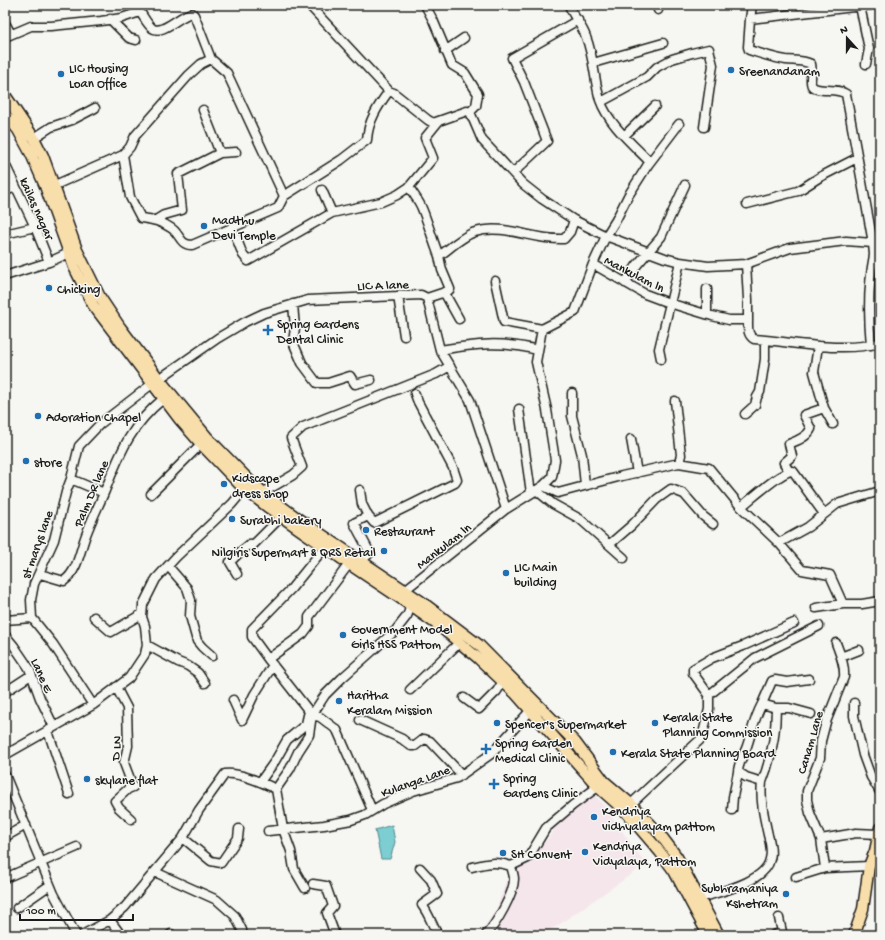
<svg xmlns="http://www.w3.org/2000/svg" width="885" height="940" font-family="'Gochi Hand',sans-serif">
<style>
.built{fill:#f5e6ec}
.water{fill:#7cced2;stroke:#568789}
.lines{fill:none;stroke-linecap:round;stroke-linejoin:round}
.minor-casing{stroke:#1c1c1c;stroke-width:11}
.major-casing{stroke:#1c1c1c;stroke-width:13}
.minor{stroke:#f6f6f2;stroke-width:8}
.major{stroke:#f8deab;stroke-width:10}
.poi-dot{fill:#1f6fb2;stroke:#f6f6f2;stroke-width:1.5}
.labels{text-anchor:middle;stroke-width:3;stroke-linejoin:round;paint-order:stroke}
.poi-label{font-size:13px;fill:#1c1c1c;stroke:#f6f6f2;text-anchor:start}
.street-label{font-size:13px;fill:#1c1c1c;stroke:#f6f6f2}
</style>
<rect width="100%" height="100%" fill="#f6f6f2"/>
<filter id="ink" filterUnits="userSpaceOnUse"><feTurbulence type="fractalNoise" baseFrequency=".025" numOctaves="2"/><feDisplacementMap in="SourceGraphic" scale="8" xChannelSelector="R" yChannelSelector="G"/><feConvolveMatrix kernelMatrix="1 2 1 2 8 2 1 2 1" color-interpolation-filters="sRGB"/></filter>
<g filter="url(#ink)">
<!-- built -->
<path class="built" d="M591,789L646,864L544,935H478L496,911L509,872L548,839L573,803Z"/>
<!-- water -->
<path class="water" d="M392,825L395,842L390,859H381L375,830Z"/>
<g class="lines">
<!-- minor casing -->
<g class="minor-casing">
<path id="minor" d="M425,5L433,20L452,65L465,73L478,94L476,106L470,112
M569,5C573,17 582,25 586,37C594,57 594,79 600,100C608,123 631,143 648,160L649,163L628,196L616,220L606,236L665,258L680,262
M656,5L658,10
M752,5L750,19L871,5
M860,6L869,49L866,64
M140,12C144,17 147,24 152,28C162,36 181,14 192,13L194,15L211,59L227,73L284,196
M110,19L129,38L136,40
M750,19L748,47L749,50C762,54 773,58 786,60C795,61 803,60 811,64C813,70 809,82 812,86C817,93 837,87 846,94L873,243
M5,23L11,34
M5,37L31,26H51L101,21L122,18L140,12L137,5
M445,51L464,38
M593,63L663,43
M389,91L394,93L428,120L433,123L467,111L470,112L482,140L523,184L542,199L574,220L606,236L593,264
M601,102L647,77L657,67L672,59L692,53L709,49L713,65L704,127
M203,110L220,153
M624,136L655,106
M34,138L51,127L72,120L95,108
M123,155L130,147L135,136L189,75L201,64L211,59
M5,164L35,227L49,262
M647,166L679,124
M513,173L547,141L524,82L512,58L578,20
M55,185L123,155L130,197L141,218C152,219 161,221 171,228C180,233 179,245 192,245L278,208L284,196L341,160L367,140C368,121 378,106 389,91L309,5
M409,187L433,158L425,138L438,122
M322,190L332,213
M5,191L16,187
M747,204L798,191L820,177L857,158
M156,220L164,215L182,210L178,174L220,153L236,152
M232,227L243,255L248,261L332,213L381,202L397,195L409,187C414,195 420,202 423,211C429,226 433,241 439,256C449,249 464,235 475,232C504,223 535,241 564,239L570,232L574,220
M5,234L35,227
M746,264L748,299V320
M5,276L49,262L69,253
M495,281L504,322L542,329
M625,283L637,265L661,237L685,185
M444,292L459,319
M398,296L404,336
M427,298L448,291L450,289L442,270L439,256
M293,304L295,328L293,342L302,363L317,383H328L350,376L355,384L371,380
M707,314V289
M871,345C868,315 868,285 874,255
M818,346L814,372L824,408L833,424
M440,350C476,344 502,341 538,350
M661,359L659,349L680,262L708,266L746,264L790,248L846,241L873,243L874,255H880
M159,379L218,338L245,322L264,313L308,300L421,295L427,298L440,350L470,400L506,509
M572,393V416L582,455L585,485
M675,401L681,455L679,463
M519,409L531,493
M745,414L755,405L757,397L760,392L765,359V340
M631,439L637,473
M789,471L784,463L792,456L789,444C797,441 807,437 811,429L804,415L824,408
M71,479L104,493
M543,486L558,493L622,476L679,463L709,468L741,507L779,543L802,570L830,575L843,604H862L880,601
M360,490L362,504L368,516
M536,490L553,504L580,519L624,558
M264,492L293,475L302,467L291,438L303,427L436,374L450,366
M151,494L201,444
M741,507C750,500 783,470 793,471L824,514
M779,543L808,527L837,504L880,491
M610,544L632,525L657,499L671,489L684,494L703,516L713,524
M361,561L370,553L354,523L368,516L374,523L455,483L457,480L453,468L418,402L415,394
M349,564L309,617V626L303,634L268,659L312,715L325,695L342,678L396,630L407,616L411,606
M168,566L187,588L191,600L190,616L197,641L202,647L212,656
M40,574L64,581C78,571 80,550 86,535C91,521 98,507 104,493C120,454 129,427 163,399
M237,574L230,562L239,553L250,544L252,546L281,517
M400,594L506,509L543,486L552,477L555,460L547,410L536,362L542,329L575,312L593,264L645,294L669,303L712,316L729,320H748C748,327 747,335 754,339C796,342 839,353 880,343
M816,608L843,604
M94,617L111,632L142,614
M5,620L32,618
M5,635L14,646L29,668L40,698L54,727
M836,643C840,654 845,665 844,677L826,722L821,741L820,758L807,791V800L810,813L821,839L856,833L878,834
M147,645L178,662L188,666L198,673L205,683
M841,657L859,650
M268,659L252,637V629L291,589L325,547
M116,687L127,708L128,746L124,763L133,787L128,789L115,801L119,808L131,819
M410,690L460,642
M5,692L31,675
M709,695L755,658L819,626
M464,698L479,709L497,691L503,681
M233,700L242,720L254,695L273,665
M854,703V716L863,755L871,777L880,792
M762,704L772,681L775,680L787,682L809,679
M93,705L53,644L32,618L31,600L34,584L54,540L66,492L71,479L79,446L100,424L152,384
M776,708H789L811,714
M360,720L402,739L411,746H415L424,739L430,741L462,775
M48,731L69,794
M5,755L93,705L129,678L145,654L147,645L145,626L142,617L143,605L156,579L176,557L232,504L248,485
M738,772C738,763 744,755 747,746C752,731 754,719 762,704L776,708C776,733 771,759 762,782
M5,775L54,894L76,935
M260,782L275,761L287,740L306,724L308,715
M631,804L702,738L709,709V695L693,673V669L712,658L743,646L794,623
M268,831L324,825L351,820L365,815L383,804L413,791L457,778L491,754L531,710
M5,837L26,825
M183,838L199,810L225,774C238,772 264,783 276,789
M821,839L825,868
M472,867C487,863 497,861 511,866
M420,868L431,880L437,894L422,905C429,914 432,925 438,935
M155,872L217,900L235,916L242,930
M796,877L825,868L869,866
M5,878L77,847
M313,884L326,886L333,906L327,913L335,935
M305,888L294,869L291,851L283,829L276,789L290,769L298,752L309,735L312,715L320,717L337,730L372,810
M700,898C719,892 766,882 770,859C772,852 770,842 768,835C764,817 760,800 762,782L746,777L738,772L733,797L732,810
M17,908L50,885
M110,920L121,935
M82,935L110,920L125,907L183,838L211,861L221,863L238,838L239,829
M170,935L171,934
M486,935C496,924 514,894 514,879C514,875 512,870 511,866L528,858L546,828L573,805L603,783
M774,935L782,932L779,918"/>
</g>
<!-- major casing -->
<g class="major-casing">
<path id="major" d="M5,95L34,138L43,156L77,250L100,297L120,327L159,379L207,437L251,482L269,497L300,520L422,602L479,645L575,742L604,781L631,804L659,833L677,857L719,935
M5,114L18,130L31,154L45,186L74,267L93,305L180,420L201,444L244,489L269,508L349,564L397,596L439,626L478,658L515,693L599,788L625,811L660,852L674,871L708,935
M854,935L863,909L869,866L875,851L880,828"/>
</g>
<!-- minor -->
<use href="#minor" class="minor"/>
<!-- major -->
<use href="#major" class="major"/>
</g>
</g>
<!-- markers -->
<g class="poi-dot">
<circle cx="731" cy="70" r="4"/>
<circle cx="61" cy="74" r="4"/>
<circle cx="204" cy="226" r="4"/>
<circle cx="49" cy="288" r="4"/>
<path d="M266 324h4v4h4v4h-4v4h-4v-4h-4v-4h4z"/>
<circle cx="38" cy="416" r="4"/>
<circle cx="26" cy="461" r="4"/>
<circle cx="224" cy="484" r="4"/>
<circle cx="232" cy="519" r="4"/>
<circle cx="366" cy="530" r="4"/>
<circle cx="384" cy="551" r="4"/>
<circle cx="506" cy="573" r="4"/>
<circle cx="343" cy="635" r="4"/>
<circle cx="339" cy="701" r="4"/>
<circle cx="497" cy="723" r="4"/>
<circle cx="655" cy="723" r="4"/>
<path d="M484 743h4v4h4v4h-4v4h-4v-4h-4v-4h4z"/>
<circle cx="613" cy="752" r="4"/>
<circle cx="87" cy="779" r="4"/>
<path d="M492 778h4v4h4v4h-4v4h-4v-4h-4v-4h4z"/>
<circle cx="594" cy="817" r="4"/>
<circle cx="585" cy="852" r="4"/>
<circle cx="503" cy="853" r="4"/>
<circle cx="786" cy="894" r="4"/>
</g>
<g class="labels">
<!-- poi labels -->
<g class="poi-label">
<text x="69" y="72">LIC Housing<tspan x="69" dy="15">Loan Office</tspan></text>
<text x="739" y="75">Sreenandanam</text>
<text x="212" y="224">Madthu<tspan x="212" dy="15">Devi Temple</tspan></text>
<text x="57" y="293">Chicking</text>
<text x="277" y="328">Spring Gardens<tspan x="277" dy="15">Dental Clinic</tspan></text>
<text x="46" y="421">Adoration Chapel</text>
<text x="34" y="466">store</text>
<text x="232" y="482">Kidscape<tspan x="232" dy="15">dress shop</tspan></text>
<text x="240" y="524">Surabhi bakery</text>
<text x="374" y="535">Restaurant</text>
<text x="376" y="556" text-anchor="end">Nilgiris Supermart &amp; QRS Retail</text>
<text x="514" y="571">LIC Main<tspan x="514" dy="15">building</tspan></text>
<text x="351" y="633">Government Model<tspan x="351" dy="15">Girls HSS Pattom</tspan></text>
<text x="347" y="699">Haritha<tspan x="347" dy="15">Keralam Mission</tspan></text>
<text x="663" y="721">Kerala State<tspan x="663" dy="15">Planning Commission</tspan></text>
<text x="505" y="728">Spencer's Supermarket</text>
<text x="495" y="747">Spring Garden<tspan x="495" dy="15">Medical Clinic</tspan></text>
<text x="621" y="757">Kerala State Planning Board</text>
<text x="503" y="782">Spring<tspan x="503" dy="15">Gardens Clinic</tspan></text>
<text x="95" y="784">skylane flat</text>
<text x="602" y="815">Kendriya<tspan x="602" dy="15">vidhyalayam pattom</tspan></text>
<text x="593" y="850">Kendriya<tspan x="593" dy="15">Vidyalaya, Pattom</tspan></text>
<text x="511" y="858">SH Convent</text>
<text x="778" y="892" text-anchor="end">Subhramaniya<tspan x="778" dy="15">Kshetram</tspan></text>
</g>
<!-- street labels -->
<g class="street-label">
<text transform="translate(38 208) rotate(66)" y="5">kailas nagar</text>
<text transform="translate(635 273) rotate(27)" y="5">Mankulam ln</text>
<text transform="translate(383 284) rotate(-2)" y="5">LIC A lane</text>
<text transform="translate(90 493) rotate(-67)" y="5">Palm DR lane</text>
<text transform="translate(36 544) rotate(-70)" y="5">st marys lane</text>
<text transform="translate(443 545) rotate(-38)" y="5">Mankulam ln</text>
<text transform="translate(43 675) rotate(66)" y="5">Lane E</text>
<text transform="translate(809 742) rotate(-74)" y="5">Canam Lane</text>
<text transform="translate(115 748) rotate(-86)" y="5">D LN</text>
<text transform="translate(415 780) rotate(-20)" y="5">Kulanga Lane</text>
</g>
</g>
<!-- margin -->
<rect width="885" height="940" fill="none" stroke="#f6f6f2" stroke-width="20"/>
<rect x="10" y="10" width="865" height="920" fill="none" stroke="#1c1c1c" stroke-width="1.5" filter="url(#ink)"/>
<!-- north arrow -->
<g transform="translate(847 38) rotate(339)" stroke="#f6f6f2" stroke-width="3" paint-order="stroke">
<path d="M0-3L7 15L0 10L-7 15Z" fill="#1c1c1c"/>
<text y="-6" font-size="11" font-weight="bold" text-anchor="middle" fill="#1c1c1c">N</text>
</g>
<!-- scale -->
<path d="M20 914v6h113v-6" fill="none" stroke="#1c1c1c" stroke-width="2"/>
<text x="26" y="914" font-size="12" fill="#1c1c1c" stroke="#f6f6f2" stroke-width="3" paint-order="stroke">100 m</text>
</svg>
